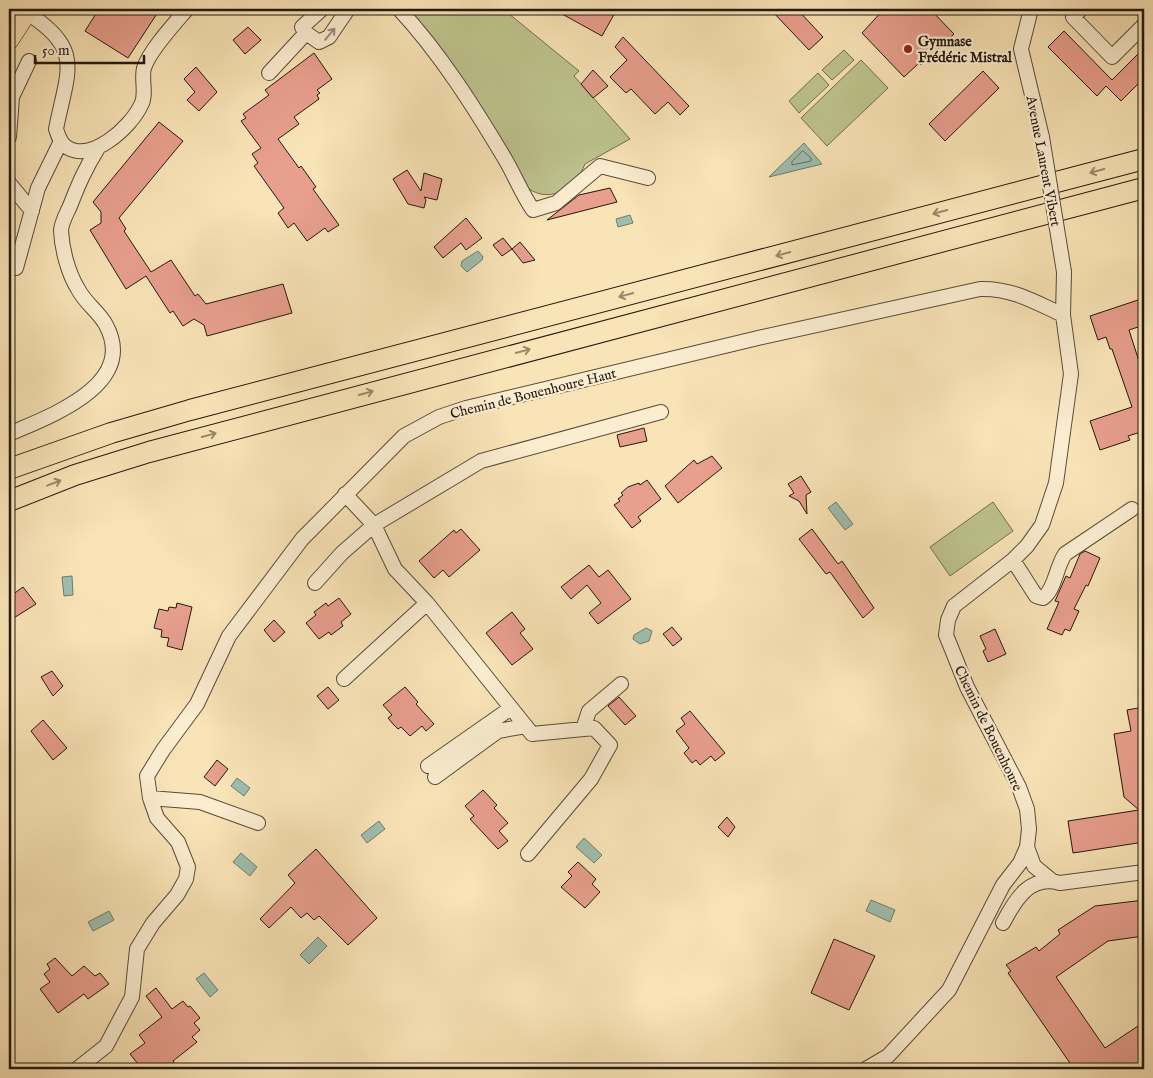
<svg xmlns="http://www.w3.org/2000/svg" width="1153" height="1078" font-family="'IM FELL English',serif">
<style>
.green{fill:#bec48e;stroke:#706e4e}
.water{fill:#9ebfaf;stroke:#6d7c6f}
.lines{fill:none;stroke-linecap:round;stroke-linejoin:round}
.shore{stroke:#606c5f;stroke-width:1}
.building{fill:#e89f8e;stroke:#23180f}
.minor-casing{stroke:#584b39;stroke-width:16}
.major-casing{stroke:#23180f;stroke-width:19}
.highway-casing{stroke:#23180f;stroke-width:22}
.minor{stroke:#fbedd0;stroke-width:14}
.major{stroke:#f9e4b7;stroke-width:18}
.highway{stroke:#f9e4b7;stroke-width:20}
.minor-bridge-casing{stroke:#584b39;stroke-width:16;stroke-linecap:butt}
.minor-bridge{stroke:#fbedd0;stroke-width:14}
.oneway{stroke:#9a8d79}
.oneway2{stroke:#99886b}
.poi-dot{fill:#8f2418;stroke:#fbedd0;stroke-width:2}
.labels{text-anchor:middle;stroke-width:4.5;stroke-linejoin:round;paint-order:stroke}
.poi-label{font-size:14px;font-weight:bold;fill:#23180f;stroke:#fbedd0;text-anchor:start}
.street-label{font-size:14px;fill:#23180f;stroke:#fbedd0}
</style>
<rect width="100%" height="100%" fill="#f9e4b7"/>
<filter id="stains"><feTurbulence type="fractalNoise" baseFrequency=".004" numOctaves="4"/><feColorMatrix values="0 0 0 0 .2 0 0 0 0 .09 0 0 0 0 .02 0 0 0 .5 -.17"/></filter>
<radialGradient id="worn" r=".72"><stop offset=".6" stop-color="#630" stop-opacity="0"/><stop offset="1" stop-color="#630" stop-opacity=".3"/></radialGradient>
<!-- green -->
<path class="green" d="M407,9H503L579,71L574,76L630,139L585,164C575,190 547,206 524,185Z
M844,50L854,60L832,80L822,70Z
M861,60L888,88L827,146L801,118Z
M818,73L829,85L799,113L789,101Z
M993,502L1013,531L950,576L930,547Z"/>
<!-- water -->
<path class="water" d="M804,143L822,164L769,177Z
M630,215L633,223L618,227L616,219Z
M478,251L483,257L482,260L467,272L461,266L462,261Z
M836,502L853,524L845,530L828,508Z
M72,576L73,595L64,596L62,577Z
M646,628L652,631L649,641L640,644L633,639L634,635Z
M237,778L250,788L244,796L231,786Z
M379,821L385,829L367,843L361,835Z
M584,838L602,855L594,863L576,847Z
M241,853L257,867L250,876L233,862Z
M871,900L895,910L890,922L866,911Z
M109,911L114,920L93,931L88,922Z
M318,937L327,946L309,964L300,955Z
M204,973L218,990L210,997L196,979Z"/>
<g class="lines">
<!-- shore -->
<path class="shore" d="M803,151L811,158V161L792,165V162Z"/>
</g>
<!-- building -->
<path class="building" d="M99,9H160L128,58L85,31Z
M553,9H617L602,36Z
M770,9H797L823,37L809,50Z
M884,9H930L954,34L921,65L919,63L904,77L862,33Z
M248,27L261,40L245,54L233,40Z
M1064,31L1112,80L1144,48V78L1121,101L1106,86L1097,96L1048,47Z
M623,37L689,106L680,115L668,102L655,114L631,89L626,93L610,77L627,60L615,47Z
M314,53L332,79L317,90L320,93L317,95L319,99L294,117L299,124L278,139L299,168L301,166L316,187L313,189L339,225L328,232L325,228L307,241L294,223L288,228L278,213L284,208L254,166L258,163L252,154L261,148L241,121L246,118L243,114L269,95L265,90Z
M196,67L217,92L199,111L187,100L195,92L184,79Z
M593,70L608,86L593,98L581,84Z
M983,71L999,88L945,141L929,124Z
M159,122L183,141L119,218L126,229L124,231L151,272L171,260L195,296L198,294L206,304L283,284L292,313L207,336L204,325L194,319L183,326L173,311L170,313L146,276L126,289L90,230L101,223V212L93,202Z
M407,170L421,191L424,173L442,179L437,200L424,197L426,200L424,208L408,204L393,179Z
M610,188L617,202L547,220L579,195Z
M466,218L482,238L466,250L461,243L443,258L434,247Z
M503,238L512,249L502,256L493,245Z
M520,242L535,260L523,263L512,249Z
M1144,298V325L1129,330L1144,377V431L1128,436L1130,440L1100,450L1090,421L1132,407L1112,349H1110L1106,337L1098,340L1090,316Z
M644,428L647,441L620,447L617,435Z
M712,456L722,468L678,503L665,486L694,460L697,464Z
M801,476L811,492L806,495L807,514L799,501L789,496L794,493L788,484Z
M647,480L661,499L638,517L641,521L632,528L614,505L620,501L618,499L623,495L621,493L628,487L639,483L640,485Z
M461,529L480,550L449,577L443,570L434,578L419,561L454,530L456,533Z
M812,529L838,564L842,561L874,608L863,618L830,572L826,574L799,539Z
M1085,551L1100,558L1088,586L1086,585L1074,609L1079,611L1070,631L1065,629L1062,635L1047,629L1059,602L1055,601L1066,576L1070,578L1080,554Z
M589,565L599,577L608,570L631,599L598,624L589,613L601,603L587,585L571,599L561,587Z
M23,587L36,604L9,621V603L14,599L12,595Z
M339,598L351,614L341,622L343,626L331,635L329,632L319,639L306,623L316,615L314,612L326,603L328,606Z
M177,603L192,607L182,650L167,646L169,638L161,637L162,630L154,628L159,609L168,611L169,607L176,608Z
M512,612L525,629L520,633L533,649L512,665L486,633Z
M274,620L285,632L274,642L264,630Z
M672,627L682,639L673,646L663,634Z
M995,629L1006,654L988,662L983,651L986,649L980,636Z
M52,671L63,686L53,696L41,677Z
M328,687L339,700L328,709L317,696Z
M405,687L418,702L416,704L434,724L426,731L422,726L410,736L401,727L398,729L393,724L388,718L392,715L383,705Z
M619,697L636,716L625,725L608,706Z
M1144,707V842L1073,853L1068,821L1139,810L1124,797L1114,734L1131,731L1127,710Z
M690,711L725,753L715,761L711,756L700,765L696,760L692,763L684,753L689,748L676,731L685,724L681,718Z
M43,720L67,748L53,760L31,731Z
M217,760L228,769L215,786L204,777Z
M483,790L497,805L494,808L508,823L499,831L508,841L498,849L470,819L474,816L465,806Z
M727,817L735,827L728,837L718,827Z
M316,849L377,918L348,945L319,916L314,920L307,913L301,918L291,907L269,928L260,919L295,883L288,875Z
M578,862L596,879L592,884L600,892L585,908L561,887L572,876L568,872Z
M1144,900V936L1108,941L1056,977L1105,1048L1144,1022V1069H1074L1008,973L1011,971L1006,965L1036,947L1039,951L1060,934L1058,930L1095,906Z
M834,939L875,956L849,1010L811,993Z
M55,958L72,976L84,966L95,976L100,973L109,984L88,999L84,994L58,1013L40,989L50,982L44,974L50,969L47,964Z
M156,988L172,1009L183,1001L188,1007L190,1006L200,1018L194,1023L200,1030L192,1037L197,1042L173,1061L175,1064L168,1069H142L130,1054L145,1043L139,1035L162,1017L146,996Z"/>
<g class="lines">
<!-- minor casing -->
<g class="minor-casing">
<path id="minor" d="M322,9L302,27L306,33L319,42L329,37L348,9
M399,9C440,53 474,107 505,159C515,176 522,194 533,210L556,203L600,166L648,178
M1031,9L1021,49L1042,137
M1081,9L1073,17L1112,57L1144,25
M27,13C85,49 67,72 56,129C58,135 60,142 65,146C90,165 131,127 141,105C147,95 141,79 144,68C149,51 175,23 187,9
M269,73L306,33
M9,137L12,97L29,61
M9,183L32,211
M16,268L38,188L61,141
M9,434C50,416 138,385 106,325C99,312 85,303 78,289C68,273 62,249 61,231C61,223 67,213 70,206C79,183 85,169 98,148
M345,494L374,525L481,461L661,412
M1013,560L1036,596L1043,598C1055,590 1056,567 1065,554L1132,509
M315,583L342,553L374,525L395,569L427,603L532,734L594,728L610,745L591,779L528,854
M344,679L427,603
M583,729L589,711L621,684
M428,766L511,708
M435,777L498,731L526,726
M150,798L200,802L258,823
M1027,847L1034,866L1051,880
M1003,923C1015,900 1030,874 1060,883L1144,872
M77,1069L106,1046L132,997L137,949L153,923L177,895L186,879L188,867L178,842L157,818L150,798L147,776L163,750L197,704L229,636L302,539L404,436L439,417L466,408L758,338L980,289C1012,288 1035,302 1063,315
M866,1069L888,1056L949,990L1003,885L1020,863L1027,847L1029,829L1027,809L1019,787L967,687L946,635L948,620L954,606L1013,560L1027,546L1042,525L1056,483L1071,374L1063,315L1064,272"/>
</g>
<!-- major casing -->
<g class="major-casing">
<path id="major" d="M9,41L30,9"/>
</g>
<!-- highway casing -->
<g class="highway-casing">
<path id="highway" d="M9,469L111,433L190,410L1144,159
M9,501L75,475L149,452L1144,188"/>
</g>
<!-- minor -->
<use href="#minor" class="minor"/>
<!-- major -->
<use href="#major" class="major"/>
<!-- highway -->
<use href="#highway" class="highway"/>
<!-- minor-bridge casing -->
<g class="minor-bridge-casing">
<path id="minor-bridge" d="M1042,137L1064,272"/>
</g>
<!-- minor-bridge -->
<use href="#minor-bridge" class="minor-bridge"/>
</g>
<!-- one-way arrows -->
<defs><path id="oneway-shaft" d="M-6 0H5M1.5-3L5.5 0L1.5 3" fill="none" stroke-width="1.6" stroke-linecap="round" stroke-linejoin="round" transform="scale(1.25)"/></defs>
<use class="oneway" href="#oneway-shaft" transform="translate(330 34) rotate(-50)"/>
<g class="oneway2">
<use href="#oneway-shaft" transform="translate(1097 171) rotate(165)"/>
<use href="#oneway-shaft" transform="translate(940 212) rotate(165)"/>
<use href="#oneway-shaft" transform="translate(783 254) rotate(165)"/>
<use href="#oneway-shaft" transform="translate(626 295) rotate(165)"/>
<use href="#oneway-shaft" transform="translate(523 351) rotate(-15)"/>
<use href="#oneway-shaft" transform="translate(366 393) rotate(-15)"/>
<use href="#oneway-shaft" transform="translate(209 435) rotate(-15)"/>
<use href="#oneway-shaft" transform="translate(54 483) rotate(-21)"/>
</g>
<!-- markers -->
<circle class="poi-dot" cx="908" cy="49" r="5"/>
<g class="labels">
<!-- poi labels -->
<g class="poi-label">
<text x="918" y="46">Gymnase<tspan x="918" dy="16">Frédéric Mistral</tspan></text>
</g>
<!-- street labels -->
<g class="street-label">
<text transform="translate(1044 161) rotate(79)" y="5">Avenue Laurent Vibert</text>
<text transform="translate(533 393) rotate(-14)" y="5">Chemin de Bouenhoure Haut</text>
<text transform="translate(989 728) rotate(64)" y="5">Chemin de Bouenhoure</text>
</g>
</g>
<!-- margin -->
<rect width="1153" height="1078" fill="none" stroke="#f9e4b7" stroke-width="30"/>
<rect x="10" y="10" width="1133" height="1058" fill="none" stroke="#23180f" stroke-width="2.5"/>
<rect x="15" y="15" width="1123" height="1048" fill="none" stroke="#23180f"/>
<!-- scale -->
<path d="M35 55v8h109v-8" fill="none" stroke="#23180f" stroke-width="2.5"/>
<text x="42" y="55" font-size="15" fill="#23180f" stroke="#fbedd0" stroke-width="4" paint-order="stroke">50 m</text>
<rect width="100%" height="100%" filter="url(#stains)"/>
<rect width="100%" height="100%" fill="url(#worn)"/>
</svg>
